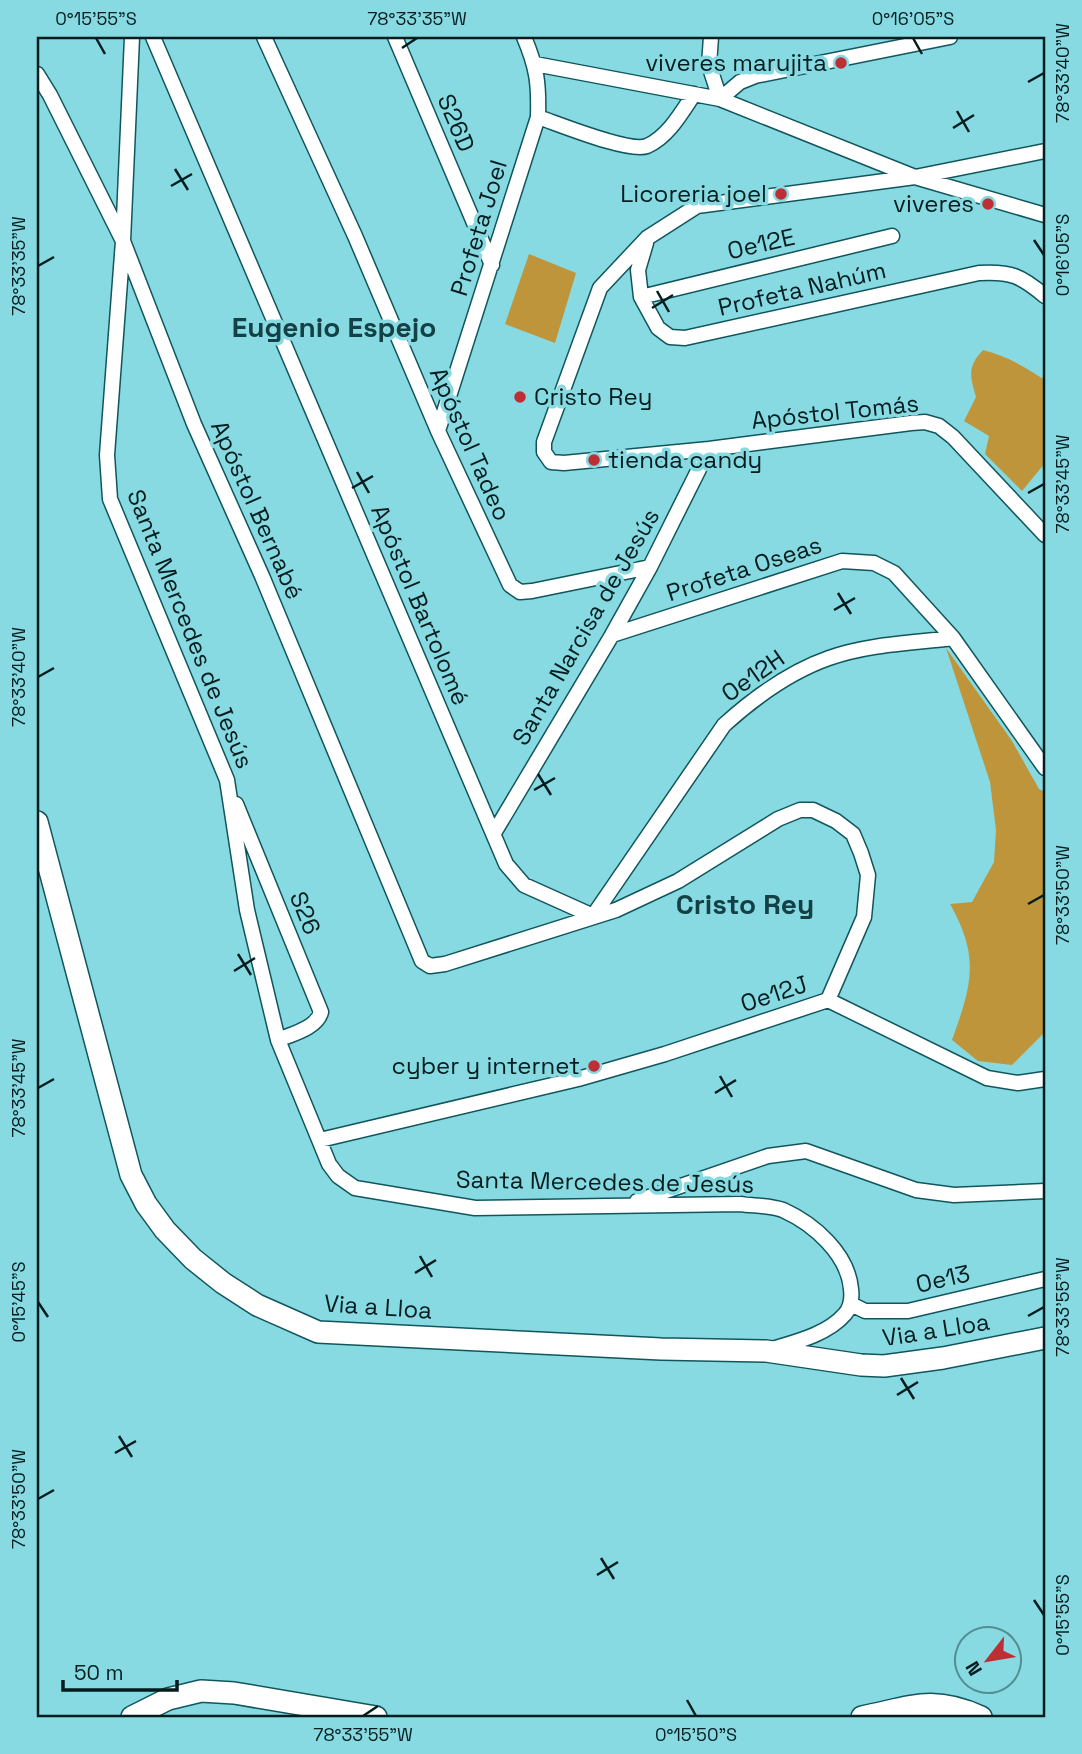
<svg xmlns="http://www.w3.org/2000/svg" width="1082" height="1754" font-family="'Space Grotesk',sans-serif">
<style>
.green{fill:#bf953b}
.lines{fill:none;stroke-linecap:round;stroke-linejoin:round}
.street-casing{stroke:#10565c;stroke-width:17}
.secondary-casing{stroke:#10565c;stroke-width:24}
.street{stroke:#fff;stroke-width:14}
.secondary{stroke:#fff;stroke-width:21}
.ticks{fill:none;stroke:#031d1f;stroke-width:2.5}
.poi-dot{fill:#be2e35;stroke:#87dae2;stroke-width:2.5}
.labels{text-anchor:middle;stroke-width:7;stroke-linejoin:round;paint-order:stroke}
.poi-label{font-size:24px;fill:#031d1f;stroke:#87dae2;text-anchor:end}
.street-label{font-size:24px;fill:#031d1f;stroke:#87dae2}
.quarter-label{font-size:28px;font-weight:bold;fill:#134145;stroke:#87dae2}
.neatline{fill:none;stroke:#031d1f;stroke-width:2.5}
.ticks-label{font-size:18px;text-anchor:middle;fill:#031d1f}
</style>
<rect width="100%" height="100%" fill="#87dae2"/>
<!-- green -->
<path class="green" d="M529,254L576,273L555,343L505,324Z
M983,350C1007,356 1025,367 1045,380V463L1022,491L985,454L989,436L964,421L976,397C970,376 967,367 983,350Z
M946,648L1012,741L1039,789L1045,792V1032L1012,1065L978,1061L952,1040C972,984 980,957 950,904L972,902L994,862L996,830L990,782Z"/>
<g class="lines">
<!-- street casing -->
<g class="street-casing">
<path id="street" d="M132,37L123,241L107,455L110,499L227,780L247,910L278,1040L329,1164L338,1176L355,1188L475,1208L740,1204C753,1206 770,1205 783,1210C814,1224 848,1254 851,1289C852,1297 851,1307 845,1314C828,1334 796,1342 772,1349
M153,37L506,864L524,885L593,916
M264,37L355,236L438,431L510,585L520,592L532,591L650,567
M395,37L492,265
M711,37L709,65L720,99
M535,64L720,99L915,177L1045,215
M37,74L50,95L123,241L194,424L262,576L422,961L430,966L445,964L616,910L678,881L778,819L800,810H813L836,821L853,834L861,853L868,875L864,917L828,1000L665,1054L578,1079L320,1140
M720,99L740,82L755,76L950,37
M538,117C559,124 629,153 647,146C668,137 682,112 694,94
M1045,151L915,177L697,206L647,238L600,288L544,442V452L551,462L564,463L709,449L911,423L925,422L939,426L953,437L1045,535
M646,243L638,270L641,297L658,328L670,337L685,338L979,273C1011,271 1021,276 1045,296
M641,297L892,236
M438,431L538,117C539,83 537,68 524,37
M612,635L842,561L874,563L894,573L953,638L1045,768
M236,804L321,1012C317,1028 292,1034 278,1040
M494,833L612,635L650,567L709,449
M593,916L724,725C755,697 789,672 829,658C868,644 913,643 953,638
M828,1000L987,1078L1018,1083L1045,1079
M637,1201L768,1156L806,1151L916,1190L954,1195L1045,1191
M851,1304L865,1311H908L1045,1279"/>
</g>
<!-- secondary casing -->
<g class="secondary-casing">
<path id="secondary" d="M37,822L131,1175L146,1204L165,1230L193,1259L223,1283L257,1305L318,1332L661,1349L766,1351L861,1365L884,1366L943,1358L1045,1338
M132,1717L168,1699L201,1691L234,1693L376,1717
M862,1717C912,1707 932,1695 981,1717"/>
</g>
<!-- street -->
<use href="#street" class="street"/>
<!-- secondary -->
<use href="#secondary" class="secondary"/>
</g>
<!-- ticks -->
<path class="ticks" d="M96,38L105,54M913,38L922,54M402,48L417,38M1028,82L1044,73M957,111L969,132M953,128L974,115M175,169L188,190M171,186L192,174M1034,240L1044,255M38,266L54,257M657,291L669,312M652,308L673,295M357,472L369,493M352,488L373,476M1028,493L1044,484M838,593L851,614M834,610L855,598M38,677L54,668M538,774L551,795M534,790L555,778M1028,904L1044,895M238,954L251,975M234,971L255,958M720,1076L732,1097M38,1088L54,1079M715,1093L736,1080M420,1256L432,1277M415,1273L436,1260M38,1302L48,1317M1028,1316L1044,1307M901,1378L914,1399M897,1395L918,1382M119,1436L132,1457M115,1453L136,1441M38,1499L54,1490M601,1558L614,1579M597,1575L618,1562M1034,1600L1044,1615M687,1700L696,1716M363,1716L378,1706"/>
<!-- markers -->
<g class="poi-dot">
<circle cx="841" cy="63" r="7"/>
<circle cx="781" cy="194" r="7"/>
<circle cx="988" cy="204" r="7"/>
<circle cx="520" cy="397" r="7"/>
<circle cx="594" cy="460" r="7"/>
<circle cx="594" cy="1066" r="7"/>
</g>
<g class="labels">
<!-- poi labels -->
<g class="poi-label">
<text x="827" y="71">viveres marujita</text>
<text x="767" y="202">Licoreria joel</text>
<text x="974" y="212">viveres</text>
<text x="534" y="405" text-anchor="start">Cristo Rey</text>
<text x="608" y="468" text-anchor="start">tienda candy</text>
<text x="580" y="1074">cyber y internet</text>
</g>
<!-- street labels -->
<g class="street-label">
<text transform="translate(456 123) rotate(67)" y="8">S26D</text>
<text transform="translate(479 228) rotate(-73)" y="8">Profeta Joel</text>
<text transform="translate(761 244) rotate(-13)" y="8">Oe12E</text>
<text transform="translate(802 289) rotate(-13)" y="8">Profeta Nahúm</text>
<text transform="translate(835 412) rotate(-6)" y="8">Apóstol Tomás</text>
<text transform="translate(470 444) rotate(66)" y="8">Apóstol Tadeo</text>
<text transform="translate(257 510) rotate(66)" y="8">Apóstol Bernabé</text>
<text transform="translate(744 569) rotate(-18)" y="8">Profeta Oseas</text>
<text transform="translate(420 605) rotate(67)" y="8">Apóstol Bartolomé</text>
<text transform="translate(586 627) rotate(-60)" y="8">Santa Narcisa de Jesús</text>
<text transform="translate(190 629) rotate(68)" y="8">Santa Mercedes de Jesús</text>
<text transform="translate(753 676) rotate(-35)" y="8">Oe12H</text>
<text transform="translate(305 913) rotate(68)" y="8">S26</text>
<text transform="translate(774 994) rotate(-18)" y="8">Oe12J</text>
<text transform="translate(605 1182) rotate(1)" y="8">Santa Mercedes de Jesús</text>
<text transform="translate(943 1279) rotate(-13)" y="8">Oe13</text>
<text transform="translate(378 1307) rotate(4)" y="8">Via a Lloa</text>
<text transform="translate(936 1330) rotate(-9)" y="8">Via a Lloa</text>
</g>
<!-- quarter labels -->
<g class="quarter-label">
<text x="334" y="337">Eugenio Espejo</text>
<text x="745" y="914">Cristo Rey</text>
</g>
</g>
<!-- border -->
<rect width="1082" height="1754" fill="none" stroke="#87dae2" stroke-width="77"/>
<!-- north arrow -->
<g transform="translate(988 1660) rotate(239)"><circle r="33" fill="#87dae2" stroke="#528e94" stroke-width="2"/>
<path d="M0-5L12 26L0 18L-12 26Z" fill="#be2e35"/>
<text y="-10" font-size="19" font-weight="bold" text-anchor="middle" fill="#031d1f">N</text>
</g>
<!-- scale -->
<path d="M63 1680v10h114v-10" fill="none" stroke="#031d1f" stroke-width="3.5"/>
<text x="74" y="1680" font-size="21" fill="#031d1f" stroke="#87dae2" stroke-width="5" paint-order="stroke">50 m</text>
<rect x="38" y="38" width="1006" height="1678" class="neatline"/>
<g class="ticks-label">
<text x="96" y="25">0°15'55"S</text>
<text x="417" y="25">78°33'35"W</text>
<text x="913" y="25">0°16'05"S</text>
<text transform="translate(1063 73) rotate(-90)" y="6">78°33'40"W</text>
<text transform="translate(1063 255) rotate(-90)" y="6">0°16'05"S</text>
<text transform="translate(19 266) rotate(-90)" y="6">78°33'35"W</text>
<text transform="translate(1063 484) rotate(-90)" y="6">78°33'45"W</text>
<text transform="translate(19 677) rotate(-90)" y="6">78°33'40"W</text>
<text transform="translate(1063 895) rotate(-90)" y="6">78°33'50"W</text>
<text transform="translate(19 1088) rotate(-90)" y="6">78°33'45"W</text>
<text transform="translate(19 1302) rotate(-90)" y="6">0°15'45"S</text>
<text transform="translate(1063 1307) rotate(-90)" y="6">78°33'55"W</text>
<text transform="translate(19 1499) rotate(-90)" y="6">78°33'50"W</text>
<text transform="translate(1063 1615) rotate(-90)" y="6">0°15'55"S</text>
<text x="363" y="1741">78°33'55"W</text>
<text x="696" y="1741">0°15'50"S</text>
</g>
</svg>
